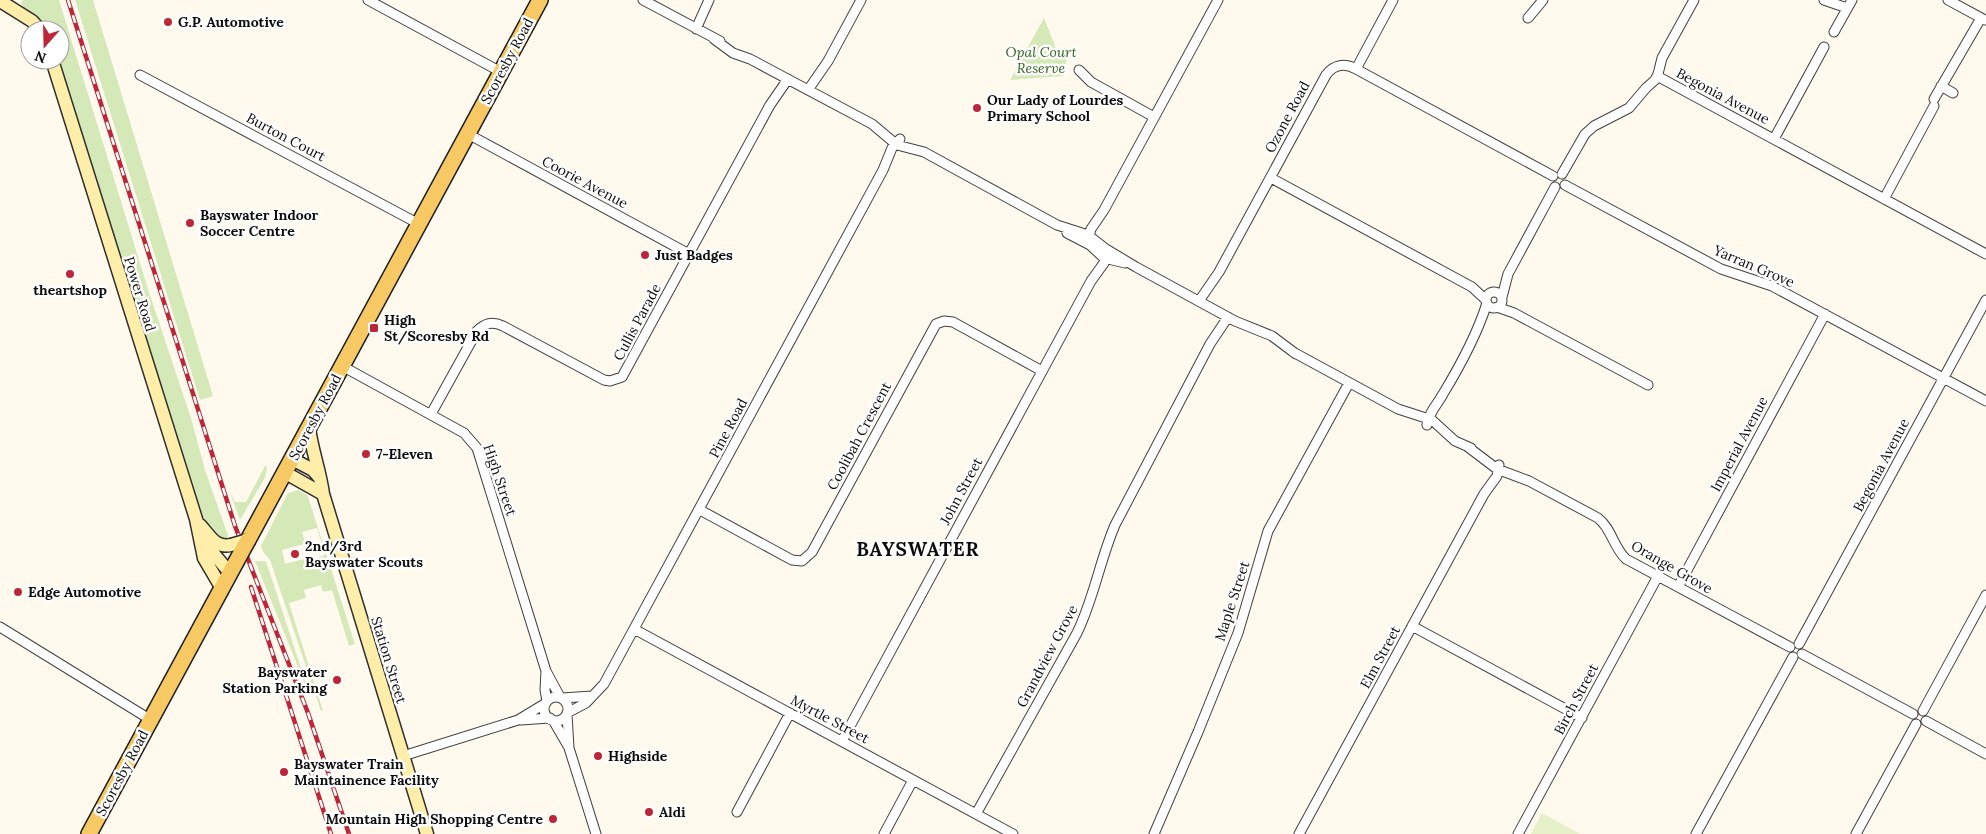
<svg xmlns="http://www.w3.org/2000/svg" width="1986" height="834" font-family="Lora,serif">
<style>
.green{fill:#d4e9b7;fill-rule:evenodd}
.pitch{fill:#e5f0c9}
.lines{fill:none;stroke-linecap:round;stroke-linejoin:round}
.street-casing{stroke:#404040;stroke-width:11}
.secondary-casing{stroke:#2f2f2f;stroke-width:15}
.primary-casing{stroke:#1e1e1e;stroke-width:18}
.street{stroke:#fff;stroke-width:9}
.secondary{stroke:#feeea9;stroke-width:12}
.primary{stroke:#f7c964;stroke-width:15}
.rail-casing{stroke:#bc2638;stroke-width:4.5}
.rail{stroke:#fff;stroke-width:2.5;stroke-dasharray:8;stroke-linecap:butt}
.secondary-bridge-casing{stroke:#2f2f2f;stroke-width:15;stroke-linecap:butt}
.primary-bridge-casing{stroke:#1e1e1e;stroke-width:18;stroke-linecap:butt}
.secondary-bridge{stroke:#feeea9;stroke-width:12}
.primary-bridge{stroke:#f7c964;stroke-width:15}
.poi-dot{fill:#bc2638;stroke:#fff;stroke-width:2}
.labels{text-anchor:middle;stroke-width:5;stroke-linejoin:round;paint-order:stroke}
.poi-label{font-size:14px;font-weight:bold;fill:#0d0d0d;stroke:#fff;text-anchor:start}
.park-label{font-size:14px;font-style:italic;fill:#32641e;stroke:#fff}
.street-label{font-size:14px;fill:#0d0d0d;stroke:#fff}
.district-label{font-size:19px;font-weight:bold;letter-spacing:1px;fill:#0d0d0d;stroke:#fff}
</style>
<rect width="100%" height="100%" fill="#fffaed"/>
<!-- green -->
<path class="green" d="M23,0H59L148,289L191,418L205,470L230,541L224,542L205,523L58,60H60V30H49C41,19 27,15 21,3Z
M75,0H93L213,396L200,400Z
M1044,18L1057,51L1067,59L1063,70L1064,76L1010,80Z
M265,466L267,467L265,478L240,520L229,490L235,502H246Z
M298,490L307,495L309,500L355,644L349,646L332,590L323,592L321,585L304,590L306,598L289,603L323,711H321L270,560L264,553L261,546L288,493ZM317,528L325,555L310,560L302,532ZM304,544L308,558L285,564L282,550Z
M255,561H265L267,564L311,699Z"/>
<!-- pitch -->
<path class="pitch" d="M1542,813L1580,834H1531Z"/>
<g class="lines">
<!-- street casing -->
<g class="street-casing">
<path id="street" d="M368,0L501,72
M643,0L720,41
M1824,0L1847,8
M1948,0L1985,20
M1528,18L1543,0
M696,29L709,0
M1834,32L1852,0
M714,39L733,53L750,59L872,124L897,145L924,152L1057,225L1088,235L1106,249L1136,267L1235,321L1272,336L1296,354
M1356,69L1553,176
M1079,70L1091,82L1154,117
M140,75L419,224
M1657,76L1986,254
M1941,86L1953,93
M808,90L828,61L861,0
M1934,99L1981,18
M468,134L689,254
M1774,139L1824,47
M1562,174L1585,134L1594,126L1629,108L1646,88L1655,80L1658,74L1662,58L1694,0
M1271,178L1472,287L1486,300
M1565,185L1721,269L1772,286L1986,401
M1884,199L1934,106
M1067,233L1090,245L1104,258L1125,263
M1087,243L1091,229L1104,210L1218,0
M1486 300a8 8 0 1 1 16 0a8 8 0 1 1-16 0Z
M1502,297L1508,274L1555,187
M1199,301L1219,272L1326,75C1334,64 1345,63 1356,69L1393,0
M1497,307L1514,313L1648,385
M1293,352L1398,409L1432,420L1455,441L1471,448
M342,366L464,433L477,448L546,671L560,697
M431,414L477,331C485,323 492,321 503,326L604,380L610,381L622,377L770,105L788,79
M1427,425C1429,412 1437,405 1443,394C1460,366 1477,335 1487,303
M1468,447L1497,469L1529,481L1598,518C1612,529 1613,547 1626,559L1790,647
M700,510L792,560L802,561L812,552L936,324L944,321L953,322L1042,371
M1678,587L1825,314
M1412,626L1582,718
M0,627L151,720
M634,629L1013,834
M1799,644L1986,300
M1802,654L1913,714
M546,671L545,690L547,701
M544 709a12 12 0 1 1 24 0a12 12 0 1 1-24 0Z
M562,698L592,696
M1923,711L1986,595
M567,713L586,703L604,684L883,170L892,148L900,139
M567,714L569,748L596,834
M521,720L550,718
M553,720L568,746
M1926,721L1986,754
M842,741L1091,281L1104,263L1108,250
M403,756L518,720L546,703
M737,812L790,713
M976,814L1077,633C1094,598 1100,560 1115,525L1210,344L1228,317
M884,834L913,780
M1154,834L1198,732L1238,633L1268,531L1349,383
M1299,834L1484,494L1497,476L1499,465
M1518,834L1658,576
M1696,834L1793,657
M1856,834L1916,724"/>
</g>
<!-- secondary casing -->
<g class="secondary-casing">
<path id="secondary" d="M0,1L32,21L40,30
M52,60L196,519L204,558L221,587
M309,428C312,451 320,471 323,494L427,834
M292,459L313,470L320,478
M284,472L323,494
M200,525C210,536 215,548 231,545
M203,541L230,573"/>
</g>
<!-- primary casing -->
<g class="primary-casing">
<path id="primary" d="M248,540L540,0
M89,834L236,562"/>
</g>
<!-- street -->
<use href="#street" class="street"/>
<!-- secondary -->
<use href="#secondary" class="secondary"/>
<!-- primary -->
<use href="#primary" class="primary"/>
<!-- rail casing -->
<g class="rail-casing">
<path id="rail" d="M68,0L235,526L308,713L349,834
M251,587L331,834"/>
</g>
<!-- rail -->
<use href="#rail" class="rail"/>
<!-- secondary-bridge casing -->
<g class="secondary-bridge-casing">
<path id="secondary-bridge" d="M231,545L248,540"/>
</g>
<!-- primary-bridge casing -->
<g class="primary-bridge-casing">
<path id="primary-bridge" d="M236,562L248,540"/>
</g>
<!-- secondary-bridge -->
<use href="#secondary-bridge" class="secondary-bridge"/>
<!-- primary-bridge -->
<use href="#primary-bridge" class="primary-bridge"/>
</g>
<!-- markers -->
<g class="poi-dot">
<circle cx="168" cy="22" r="5"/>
<circle cx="977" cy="108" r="5"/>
<circle cx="190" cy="223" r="5"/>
<circle cx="645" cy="255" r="5"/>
<circle cx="70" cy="274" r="5"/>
<rect x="369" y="323" width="10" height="10" rx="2.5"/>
<circle cx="366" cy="454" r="5"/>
<circle cx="295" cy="554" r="5"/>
<circle cx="18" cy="592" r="5"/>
<circle cx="337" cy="680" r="5"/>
<circle cx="598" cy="756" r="5"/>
<circle cx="284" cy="772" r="5"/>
<circle cx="649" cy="812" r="5"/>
<circle cx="553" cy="819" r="5"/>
</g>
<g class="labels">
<!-- poi labels -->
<g class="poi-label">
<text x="178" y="27">G.P. Automotive</text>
<text x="987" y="105">Our Lady of Lourdes<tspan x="987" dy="16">Primary School</tspan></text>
<text x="200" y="220">Bayswater Indoor<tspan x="200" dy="16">Soccer Centre</tspan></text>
<text x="655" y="260">Just Badges</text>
<text x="70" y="295" text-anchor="middle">theartshop</text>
<text x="384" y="325">High<tspan x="384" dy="16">St/Scoresby Rd</tspan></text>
<text x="376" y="459">7-Eleven</text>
<text x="305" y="551">2nd/3rd<tspan x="305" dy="16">Bayswater Scouts</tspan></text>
<text x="28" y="597">Edge Automotive</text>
<text x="327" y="677" text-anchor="end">Bayswater<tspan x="327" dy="16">Station Parking</tspan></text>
<text x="608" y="761">Highside</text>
<text x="294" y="769">Bayswater Train<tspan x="294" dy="16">Maintainence Facility</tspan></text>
<text x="659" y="817">Aldi</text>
<text x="543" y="824" text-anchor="end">Mountain High Shopping Centre</text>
</g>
<!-- park labels -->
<g class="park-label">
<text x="1041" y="57">Opal Court<tspan x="1041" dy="16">Reserve</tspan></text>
</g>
<!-- street labels -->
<g class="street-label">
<text transform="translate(507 61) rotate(-62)" y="5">Scoresby Road</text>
<text transform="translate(1723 96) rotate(28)" y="5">Begonia Avenue</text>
<text transform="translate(1287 117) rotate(-62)" y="5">Ozone Road</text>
<text transform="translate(286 137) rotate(28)" y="5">Burton Court</text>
<text transform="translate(585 182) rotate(28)" y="5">Coorie Avenue</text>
<text transform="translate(1754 266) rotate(23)" y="5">Yarran Grove</text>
<text transform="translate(140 294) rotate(73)" y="5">Power Road</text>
<text transform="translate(637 322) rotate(-62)" y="5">Cullis Parade</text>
<text transform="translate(315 417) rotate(-62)" y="5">Scoresby Road</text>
<text transform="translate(728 428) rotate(-62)" y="5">Pine Road</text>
<text transform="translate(859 436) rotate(-62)" y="5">Coolibah Crescent</text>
<text transform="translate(1739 444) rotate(-62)" y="5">Imperial Avenue</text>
<text transform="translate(1881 465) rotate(-62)" y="5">Begonia Avenue</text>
<text transform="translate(500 480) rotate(71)" y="5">High Street</text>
<text transform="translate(961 491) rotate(-62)" y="5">John Street</text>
<text transform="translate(1672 567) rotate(30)" y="5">Orange Grove</text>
<text transform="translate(1232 601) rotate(-72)" y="5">Maple Street</text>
<text transform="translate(1047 656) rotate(-62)" y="5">Grandview Grove</text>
<text transform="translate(1380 657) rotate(-62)" y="5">Elm Street</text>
<text transform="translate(389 660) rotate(73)" y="5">Station Street</text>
<text transform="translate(1576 699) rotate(-62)" y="5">Birch Street</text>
<text transform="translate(830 719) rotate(28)" y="5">Myrtle Street</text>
<text transform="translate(122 773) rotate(-62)" y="5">Scoresby Road</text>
</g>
<!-- district labels -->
<g class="district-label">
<text x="918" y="556">BAYSWATER</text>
</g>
</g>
<!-- north arrow -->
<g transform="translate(45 45) rotate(200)"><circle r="24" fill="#ffffff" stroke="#9e9e9e"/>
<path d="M0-4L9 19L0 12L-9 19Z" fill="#bc2638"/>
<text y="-8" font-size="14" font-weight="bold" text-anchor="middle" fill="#0d0d0d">N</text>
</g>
</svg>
